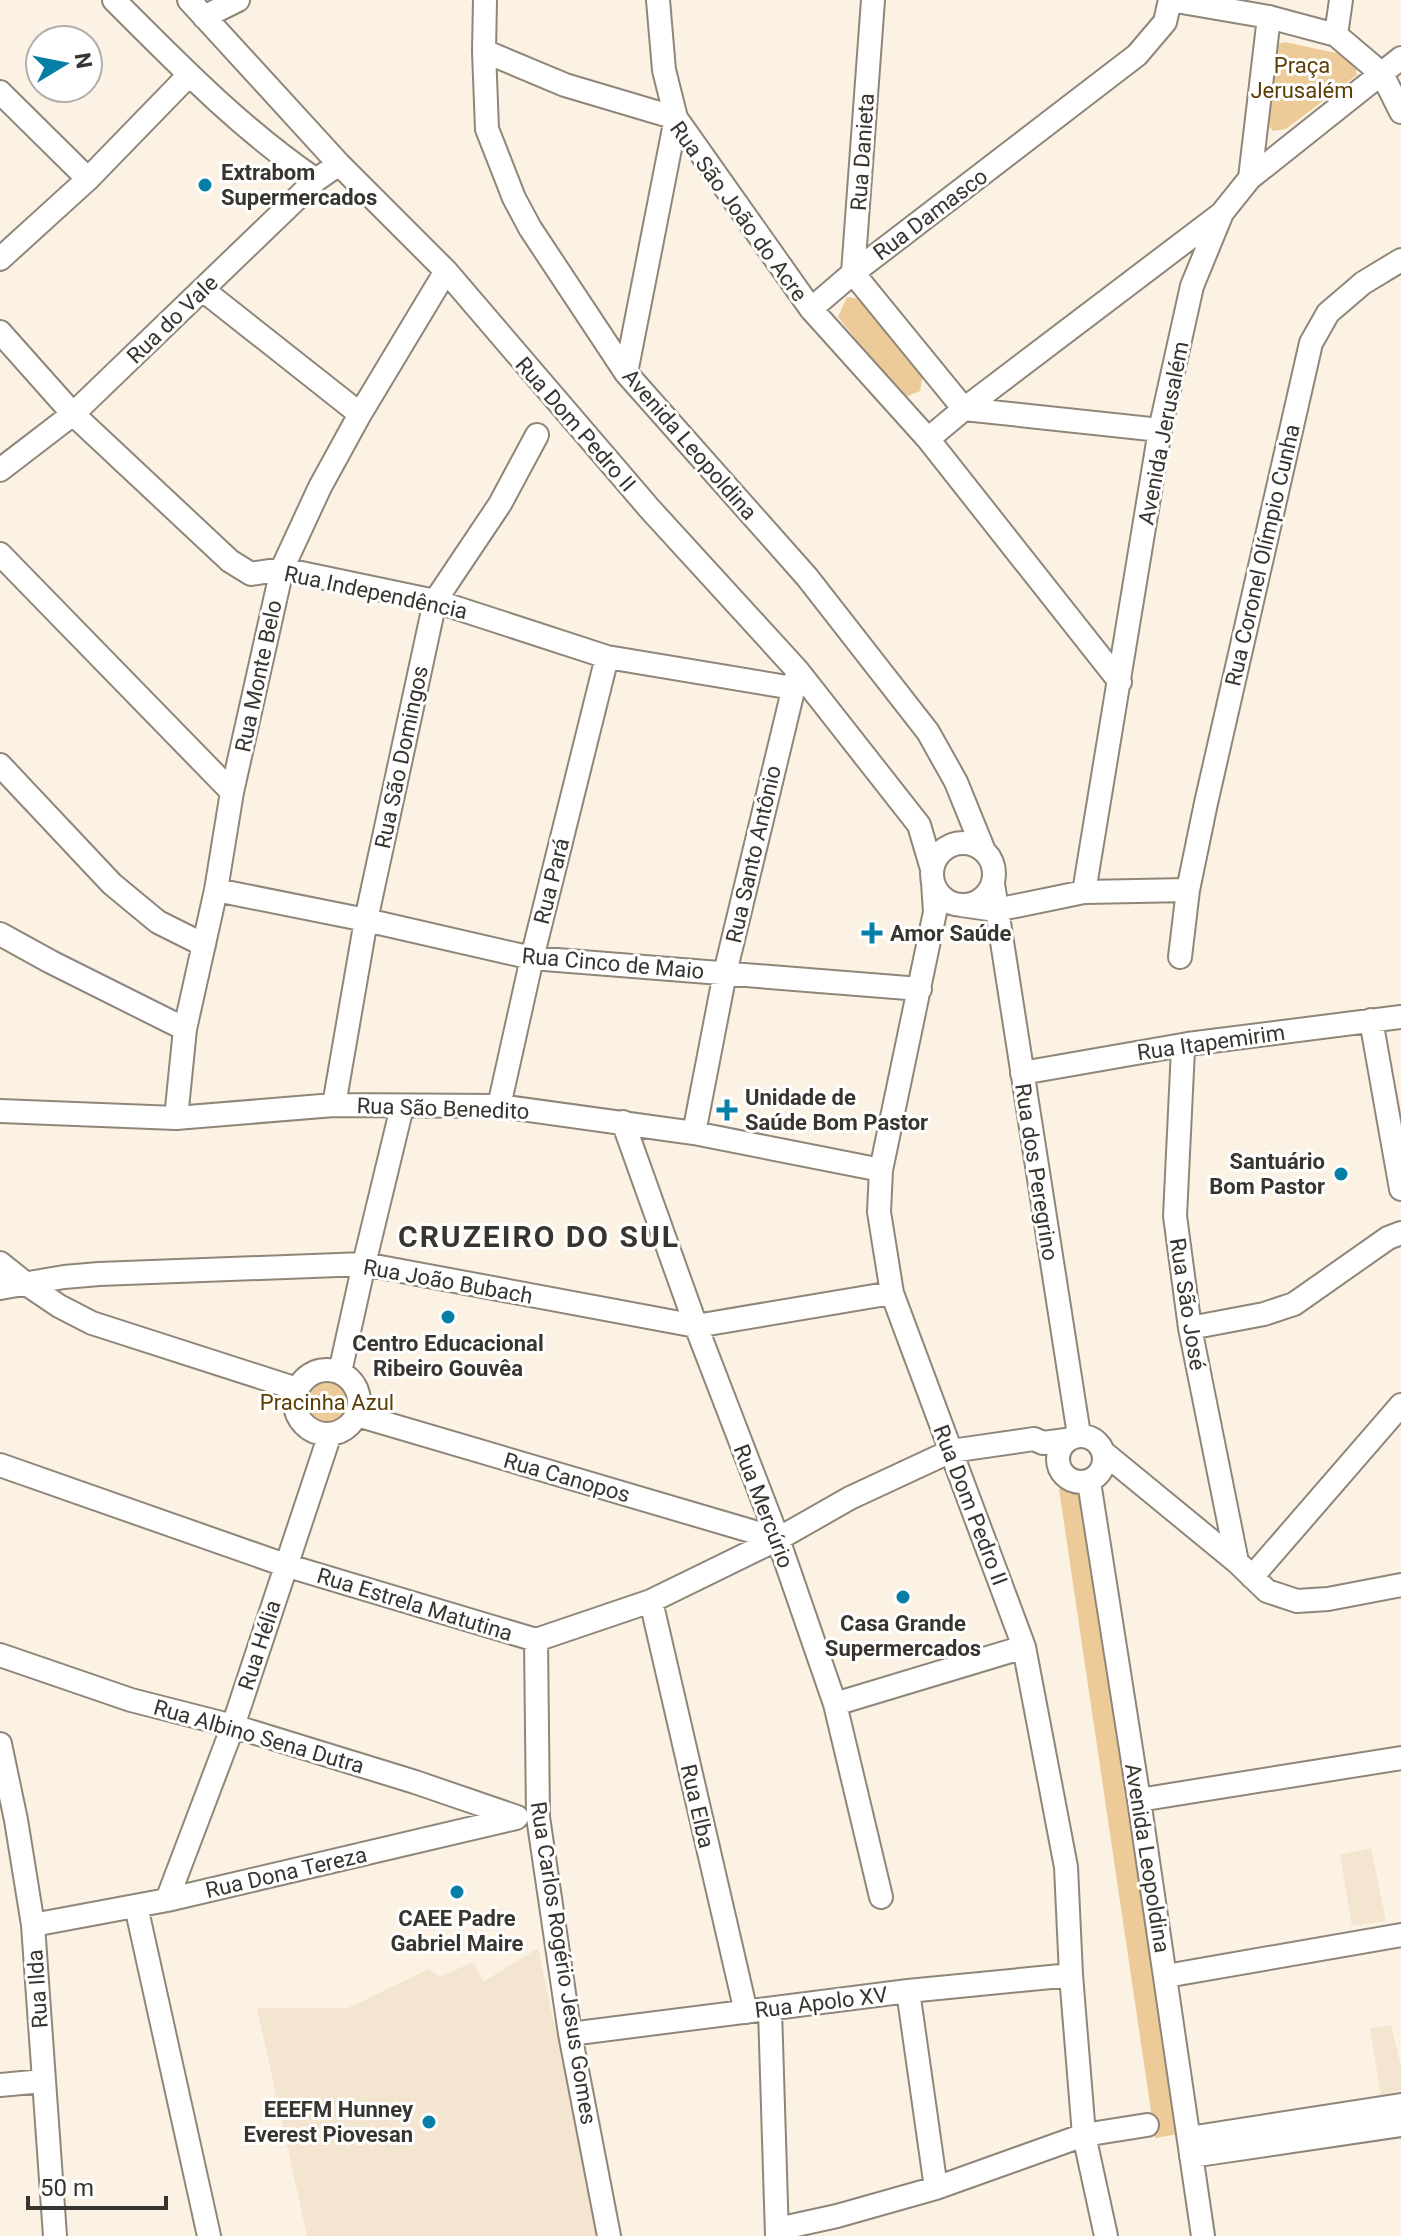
<svg xmlns="http://www.w3.org/2000/svg" width="1401" height="2236" font-family="Roboto,sans-serif">
<style>
.built{fill:#f3e5d0}
.green{fill:#edcb99}
.lines{fill:none;stroke-linecap:round;stroke-linejoin:round}
.minor-casing{stroke:#8f8679;stroke-width:26}
.minor{stroke:#fff;stroke-width:22}
.poi-dot{fill:#077ea5;stroke:#fff;stroke-width:3}
.labels{text-anchor:middle;stroke-width:6;stroke-linejoin:round;paint-order:stroke}
.park-label{font-size:22px;fill:#5c3e04;stroke:#fff}
.street-label{font-size:22px;fill:#38342f;stroke:#fff}
.poi-label{font-size:22px;font-weight:bold;fill:#38342f;stroke:#fff;text-anchor:start}
.district-label{font-size:30px;font-weight:bold;letter-spacing:2px;fill:#38342f;stroke:#fff}
</style>
<rect width="100%" height="100%" fill="#fcf2e3"/>
<!-- built -->
<path class="built" d="M1371,1848L1386,1921L1352,1926L1340,1855Z
M538,1948L599,2236H307L257,2008H348L429,1969L439,1977L474,1962L483,1982Z
M1391,2025L1401,2066V2091L1381,2095L1370,2028Z"/>
<!-- green -->
<path class="green" d="M1285,42L1345,55L1355,65L1357,75L1286,129L1273,131L1267,124L1273,45Z
M847,297L862,299L923,376L920,391L903,398L838,317Z
M295 1402a32 32 0 1 1 64 0a32 32 0 1 1-64 0Z
M1078,1487L1179,2134L1155,2138L1059,1489Z"/>
<g class="lines">
<!-- minor casing -->
<g class="minor-casing">
<path id="minor" d="M114,0C177,63 241,129 316,180
M189,0L339,164L446,271L649,508L798,671L919,825L932,869
M485,0L484,51L487,129L514,198L530,228L626,373L807,577L928,732L956,782L984,851
M873,0L853,273L964,409
M204,17L238,0
M1336,35L1341,0
M484,51L565,85L676,118L811,309L928,439L1120,682
M0,92L88,179
M1250,178L1269,17
M0,259L88,179L189,75
M203,290L360,414
M811,309L853,273L1137,55L1165,22L1170,0L1269,17L1336,35L1382,74L1401,112
M0,332L73,414L230,561L251,574L282,569L435,601L607,657L793,688
M626,373L676,118L664,70L658,0
M964,409L1160,430
M928,439L964,409L1221,214
M0,470L73,414L316,180L339,164
M0,554L232,792
M0,765L112,884L158,922L204,945
M932 874a31 31 0 1 1 62 0a31 31 0 1 1-62 0Z
M933,882L935,912L881,1170L879,1212L892,1293L1024,1647L1066,1867L1071,1975L1084,2135L1106,2236
M993,884L1079,1435
M216,890L366,920L532,958L920,989
M1084,892L1160,430L1192,286L1222,213L1250,178L1401,58
M961,905L996,910L1084,892L1188,890
M0,934L51,962L185,1029
M1180,957L1188,890L1206,803L1311,343L1328,313L1363,283L1401,260
M1371,1020L1401,1189
M1188,1044L1183,1049L1175,1216L1190,1328L1237,1562
M1022,1073L1188,1044L1401,1017
M334,1105L366,920L435,601L500,504L537,435
M499,1106L532,958L607,657
M0,1111L176,1118L334,1105L499,1106L694,1133L881,1170
M176,1118L185,1029L216,890L232,792L282,569L320,487L360,414L446,271
M623,1122L696,1326L778,1539L835,1704L881,1897
M694,1133L725,973L797,674
M0,1263L25,1283L59,1306L92,1323L297,1389
M0,1288L64,1277L99,1274L364,1264L696,1326L892,1293
M1190,1328L1264,1314L1294,1304L1388,1238L1401,1233
M295 1402a32 32 0 1 1 64 0a32 32 0 1 1-64 0Z
M340,1372L364,1264L402,1107
M357,1415L778,1539
M1058 1459a23 23 0 1 1 46 0a23 23 0 1 1-46 0Z
M1103,1452L1237,1562L1267,1591L1297,1601L1328,1599L1401,1585
M0,1465L285,1565L536,1640L651,1601L778,1539L850,1498L951,1451L1034,1439L1043,1443L1066,1440
M1089,1482L1139,1800L1203,2236
M1252,1577L1401,1405
M651,1601L746,2012
M536,1640L538,1817L570,2034L609,2236
M0,1655L131,1700L233,1726L415,1782L517,1817
M835,1704L1024,1647
M0,1744L16,1820L33,1925L55,2236
M1139,1800L1401,1758
M167,1900L233,1726L330,1434
M136,1906L209,2236
M33,1925L167,1900L516,1818
M1166,1976L1401,1935
M908,1991L936,2188
M770,2010L777,2236
M570,2034L908,1991L1071,1975
M0,2085L43,2081
M1189,2138L1401,2105
M1191,2156L1401,2125
M778,2229L837,2216L936,2188L1084,2135L1147,2125"/>
</g>
<!-- minor -->
<use href="#minor" class="minor"/>
</g>
<!-- markers -->
<g class="poi-dot">
<circle cx="205" cy="185" r="8"/>
<path d="M868 921h8v8h8v8h-8v8h-8v-8h-8v-8h8z"/>
<path d="M723 1098h8v8h8v8h-8v8h-8v-8h-8v-8h8z"/>
<circle cx="1341" cy="1174" r="8"/>
<circle cx="448" cy="1317" r="8"/>
<circle cx="903" cy="1597" r="8"/>
<circle cx="457" cy="1892" r="8"/>
<circle cx="429" cy="2122" r="8"/>
</g>
<g class="labels">
<!-- park labels -->
<g class="park-label">
<text x="1302" y="73">Praça<tspan x="1302" dy="25">Jerusalém</tspan></text>
<text x="327" y="1410">Pracinha Azul</text>
</g>
<!-- street labels -->
<g class="street-label">
<text transform="translate(862 152) rotate(-86)" y="8">Rua Danieta</text>
<text transform="translate(739 211) rotate(54)" y="8">Rua São João do Acre</text>
<text transform="translate(930 214) rotate(-37)" y="8">Rua Damasco</text>
<text transform="translate(172 319) rotate(-44)" y="8">Rua do Vale</text>
<text transform="translate(576 424) rotate(49)" y="8">Rua Dom Pedro II</text>
<text transform="translate(1163 433) rotate(-79)" y="8">Avenida Jerusalém</text>
<text transform="translate(690 444) rotate(49)" y="8">Avenida Leopoldina</text>
<text transform="translate(1262 555) rotate(-77)" y="8">Rua Coronel Olímpio Cunha</text>
<text transform="translate(376 592) rotate(12)" y="8">Rua Independência</text>
<text transform="translate(258 676) rotate(-78)" y="8">Rua Monte Belo</text>
<text transform="translate(401 757) rotate(-78)" y="8">Rua São Domingos</text>
<text transform="translate(753 854) rotate(-77)" y="8">Rua Santo Antônio</text>
<text transform="translate(551 881) rotate(-76)" y="8">Rua Pará</text>
<text transform="translate(613 963) rotate(5)" y="8">Rua Cinco de Maio</text>
<text transform="translate(1211 1042) rotate(-8)" y="8">Rua Itapemirim</text>
<text transform="translate(443 1108) rotate(2)" y="8">Rua São Benedito</text>
<text transform="translate(1037 1172) rotate(81)" y="8">Rua dos Peregrino</text>
<text transform="translate(448 1281) rotate(10)" y="8">Rua João Bubach</text>
<text transform="translate(1188 1304) rotate(81)" y="8">Rua São José</text>
<text transform="translate(567 1477) rotate(16)" y="8">Rua Canopos</text>
<text transform="translate(971 1505) rotate(69)" y="8">Rua Dom Pedro II</text>
<text transform="translate(764 1506) rotate(69)" y="8">Rua Mercúrio</text>
<text transform="translate(415 1604) rotate(17)" y="8">Rua Estrela Matutina</text>
<text transform="translate(259 1645) rotate(-72)" y="8">Rua Hélia</text>
<text transform="translate(259 1736) rotate(16)" y="8">Rua Albino Sena Dutra</text>
<text transform="translate(698 1806) rotate(77)" y="8">Rua Elba</text>
<text transform="translate(1148 1858) rotate(81)" y="8">Avenida Leopoldina</text>
<text transform="translate(286 1872) rotate(-13)" y="8">Rua Dona Tereza</text>
<text transform="translate(564 1963) rotate(81)" y="8">Rua Carlos Rogério Jesus Gomes</text>
<text transform="translate(37 1989) rotate(-94)" y="8">Rua Ilda</text>
<text transform="translate(821 2002) rotate(-7)" y="8">Rua Apolo XV</text>
</g>
<!-- poi labels -->
<g class="poi-label">
<text x="221" y="180">Extrabom<tspan x="221" dy="25">Supermercados</tspan></text>
<text x="890" y="941">Amor Saúde</text>
<text x="745" y="1105">Unidade de<tspan x="745" dy="25">Saúde Bom Pastor</tspan></text>
<text x="1325" y="1169" text-anchor="end">Santuário<tspan x="1325" dy="25">Bom Pastor</tspan></text>
<text x="448" y="1351" text-anchor="middle">Centro Educacional<tspan x="448" dy="25">Ribeiro Gouvêa</tspan></text>
<text x="903" y="1631" text-anchor="middle">Casa Grande<tspan x="903" dy="25">Supermercados</tspan></text>
<text x="457" y="1926" text-anchor="middle">CAEE Padre<tspan x="457" dy="25">Gabriel Maire</tspan></text>
<text x="413" y="2117" text-anchor="end">EEEFM Hunney<tspan x="413" dy="25">Everest Piovesan</tspan></text>
</g>
<!-- district labels -->
<g class="district-label">
<text x="539" y="1247">CRUZEIRO DO SUL</text>
</g>
</g>
<!-- north arrow -->
<g transform="translate(64 64) rotate(80)"><circle r="38" fill="#ffffff" stroke="#afaeac" stroke-width="2"/>
<path d="M0-6L14 30L0 20L-14 30Z" fill="#077ea5"/>
<text y="-12" font-size="22" font-weight="bold" text-anchor="middle" fill="#38342f">N</text>
</g>
<!-- scale -->
<path d="M28 2196v12h138v-12" fill="none" stroke="#38342f" stroke-width="4"/>
<text x="40" y="2196" font-size="24" fill="#38342f" stroke="#ffffff" stroke-width="6" paint-order="stroke">50 m</text>
</svg>
